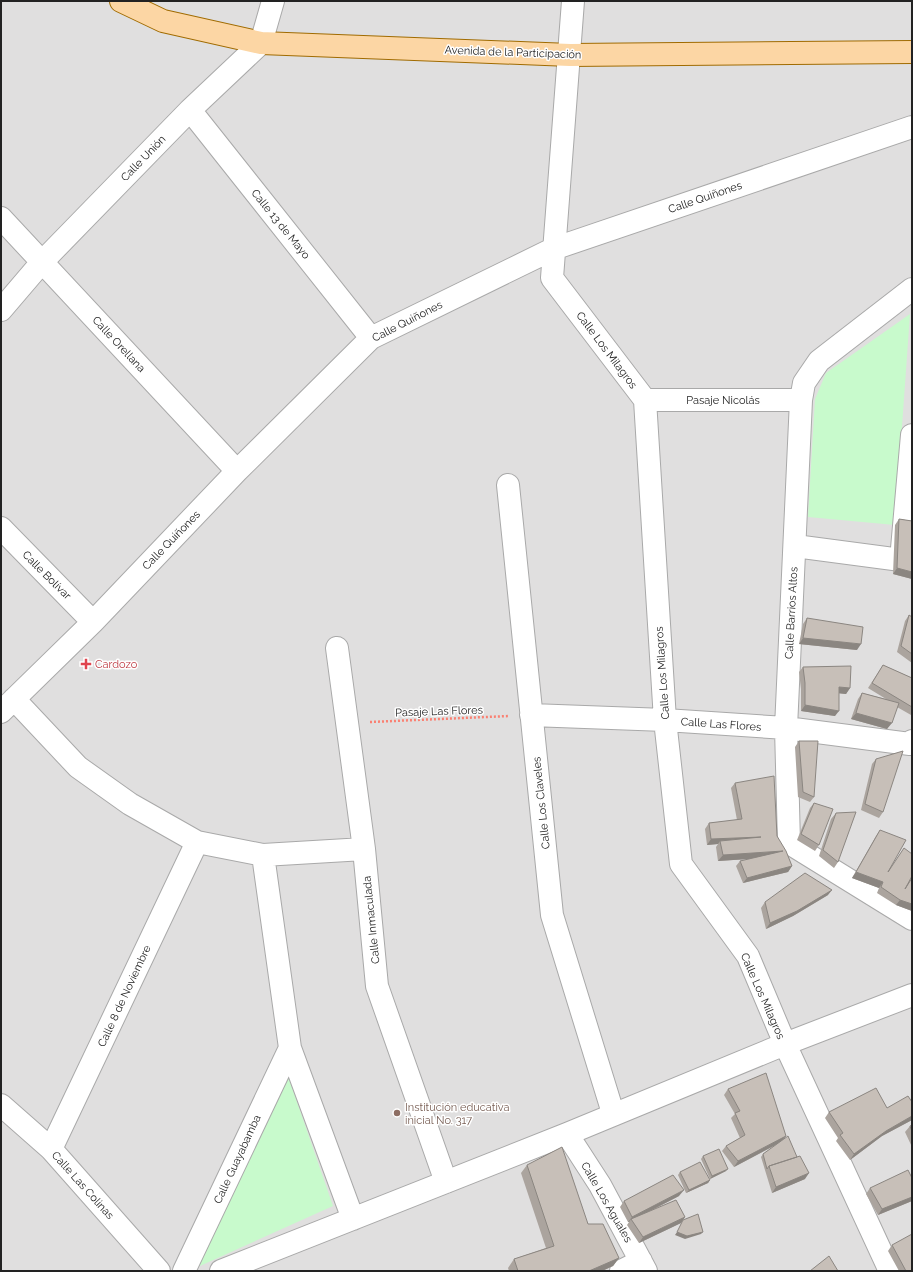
<svg xmlns="http://www.w3.org/2000/svg" width="913" height="1272" font-family="Raleway,sans-serif">
<style>
.residential{fill:#e0dfdf}
.park{fill:#c8facc}
.lines{fill:none;stroke-linecap:round;stroke-linejoin:round}
.minor-casing{stroke:#a9a9a9;stroke-width:24}
.major-casing{stroke:#a06b00;stroke-width:24}
.path{stroke:#fa8072;stroke-width:2.5;stroke-dasharray:2 2;stroke-linecap:butt}
.minor{stroke:#fff;stroke-width:22}
.major{stroke:#fcd6a4;stroke-width:22}
.wall{fill:#aba49e}
.shaded-wall{fill:#8b8681}
.building{fill:#c7bfb8;stroke:#8b8681}
.health-dot{fill:#e0444e;stroke:#fff;stroke-width:1.5}
.education-dot{fill:#8d6e63;stroke:#fff;stroke-width:1.5}
.labels{text-anchor:middle;stroke-width:3;stroke-linejoin:round;paint-order:stroke}
.street-label{font-size:11px;fill:#222;stroke:#fff}
.health-label{font-size:11px;fill:#be3a42;stroke:#fff;text-anchor:start}
.education-label{font-size:11px;fill:#785e54;stroke:#fff;text-anchor:start}
</style>
<rect width="100%" height="100%" fill="#f2efe9"/>
<!-- residential -->
<path class="residential" d="M1,1H912V1271H1Z"/>
<!-- park -->
<path class="park" d="M910,314L895,525L808,517L815,399L826,373Z
M287,1073L333,1206L191,1270Z"/>
<g class="lines">
<!-- minor casing -->
<g class="minor-casing">
<path id="minor" d="M573,1L552,278L645,400L665,720L681,864L748,956L785,1044L890,1271
M190,110L371,338
M1,218L237,471
M912,289L819,361L804,383L801,400L786,728L789,843L912,919
M1,310L42,262L190,110L261,43L273,1
M645,400H801
M508,485L552,915L613,1113
M1,528L93,622
M795,546L901,560L912,435
M337,648L364,849L377,986L446,1182
M14,699L78,767L130,804L197,842L263,855L364,849
M1,712L93,622L237,471L371,338L553,249L912,127
M531,715L665,720L786,728L910,744L912,741
M290,1048L353,1219
M1,1105L51,1149L159,1271
M567,1134L600,1185L646,1271
M51,1149L197,842
M184,1271L290,1048L263,855
M221,1271L567,1134L785,1044L912,995
M621,1271L641,1261"/>
</g>
<!-- major casing -->
<g class="major-casing">
<path id="major" d="M121,1L163,21L261,43L570,55L912,52"/>
</g>
<!-- path -->
<path class="path" d="M370,722L509,716"/>
<!-- minor -->
<use href="#minor" class="minor"/>
<!-- major -->
<use href="#major" class="major"/>
</g>
<!-- wall -->
<path class="wall" d="M899,519L912,521V579L893,574L895,525Z
M909,615L912,617V663L897,652L905,621Z
M807,618L857,650L799,644L803,624Z
M883,665L912,678V714L911,715L897,707L887,729L851,719L858,699L862,693L886,699L868,688Z
M803,667L850,688L846,694L839,693L835,716L801,711V689L799,672Z
M799,741L814,797L810,802L798,797L795,747Z
M876,759L883,812L879,818L861,810L872,764Z
M735,783L777,836L792,866L788,872L743,883L736,866L740,861L748,859L718,861L716,847L718,844L707,845L705,829L709,823L737,820L731,788Z
M814,803L819,845L815,851L797,840L810,808Z
M836,813L838,862L834,868L819,856L831,819Z
M880,830L890,869L908,884L912,877V911L896,905L877,893L879,888L852,878L876,836Z
M828,895L793,916L766,929L761,908L765,902Z
M728,1089L786,1136L783,1139L805,1179L772,1193L761,1157L763,1154L776,1145L734,1167L722,1151L726,1146L740,1138L731,1118L735,1114L724,1095Z
M912,1102V1120L882,1136L850,1160L836,1141L838,1138L825,1118L829,1112L887,1108Z
M912,1125V1147L905,1132L910,1126Z
M703,1156L726,1171L710,1179L701,1159Z
M527,1165L588,1224L619,1258L613,1266L602,1271H509L508,1268L514,1259L546,1248L521,1173Z
M680,1172L710,1180L708,1183L686,1193L678,1175Z
M912,1178V1201L878,1215L866,1194L870,1188Z
M679,1196L649,1212L685,1217L681,1223L639,1243L627,1225L629,1222H628L620,1207L624,1201Z
M892,1245L912,1271H899L888,1251Z"/>
<!-- shaded-wall -->
<path class="shaded-wall" d="M897,568L912,572V579L893,574Z
M803,638L861,644L857,650L799,644Z
M839,687L850,688L846,694L835,693Z
M805,705L839,711L835,716L801,711Z
M856,713L892,723L887,729L851,719Z
M761,837L720,841L718,844L707,845L711,839Z
M783,851L779,857L718,861L723,855Z
M792,866L788,872L743,883L747,878Z
M856,872L883,882L879,888L852,878Z
M832,890L828,895L793,916L766,929L770,923Z
M900,900L912,904V911L896,905Z
M912,1116V1120L882,1136L850,1160L854,1154L886,1131Z
M786,1136L781,1142L734,1167L738,1161Z
M728,1169L726,1171L710,1179L712,1176Z
M809,1173L805,1179L772,1193L776,1187Z
M710,1180L708,1183L686,1193L689,1190Z
M684,1190L679,1196L632,1220L631,1219L629,1222H628L632,1217Z
M912,1197V1201L878,1215L882,1209Z
M685,1217L681,1223L639,1243L643,1237Z
M677,1232H703L701,1234L685,1239L675,1235Z
M619,1258L613,1266L602,1271H589Z"/>
<!-- building -->
<path class="building" d="M899,519L912,521V572L897,568Z
M909,615L912,617V654L901,646Z
M807,618L863,627L861,644L803,638Z
M883,665L912,678V707L872,683Z
M851,666L850,688L839,687V711L805,705V683L803,667Z
M862,693L899,703L892,723L856,713Z
M799,741H818L814,797L803,792Z
M903,751L883,812L865,804L876,759Z
M774,776L777,836L786,851L792,866L747,878L740,861L783,851L723,855L720,841L761,837L711,839L709,823L742,819L735,783Z
M814,803L833,809L819,845L801,834Z
M856,812L838,862L823,850L836,813Z
M880,830L906,840L888,872L904,848L912,854V876L905,889L912,878V904L900,900L881,887L883,882L856,872Z
M805,873L832,890L797,911L770,923L765,902Z
M766,1073L786,1136L738,1161L726,1146L745,1135L735,1113L740,1111L728,1089Z
M876,1088L887,1108L908,1096L912,1102V1116L886,1131L854,1154L840,1135L843,1133L829,1112Z
M912,1125V1132L910,1126Z
M788,1136L797,1157L769,1166L767,1169L763,1154Z
M562,1147L588,1224H603L619,1258L589,1271H518L514,1259L554,1246L527,1165Z
M719,1149L728,1169L712,1176L703,1156Z
M800,1156L809,1173L776,1187L769,1166Z
M700,1162L710,1180L689,1190L680,1172Z
M908,1170L912,1178V1197L882,1209L870,1188Z
M673,1175L684,1190L632,1217L624,1201Z
M676,1200L685,1217L643,1237L631,1219Z
M698,1214L703,1232L687,1236L677,1232L683,1220Z
M912,1234V1271H906L892,1245Z
M829,1256L838,1271H810Z"/>
<!-- markers -->
<path class="health-dot" d="M84 658h4v4h4v4h-4v4h-4v-4h-4v-4h4z"/>
<circle class="education-dot" cx="397" cy="1113" r="4"/>
<g class="labels">
<!-- street labels -->
<g class="street-label">
<text transform="translate(513 52) rotate(2)" y="4">Avenida de la Participación</text>
<text transform="translate(143 158) rotate(-46)" y="4">Calle Unión</text>
<text transform="translate(705 197) rotate(-19)" y="4">Calle Quiñones</text>
<text transform="translate(281 224) rotate(51)" y="4">Calle 13 de Mayo</text>
<text transform="translate(407 321) rotate(-27)" y="4">Calle Quiñones</text>
<text transform="translate(119 344) rotate(47)" y="4">Calle Orellana</text>
<text transform="translate(607 350) rotate(53)" y="4">Calle Los Milagros</text>
<text x="723" y="404">Pasaje Nicolás</text>
<text transform="translate(171 540) rotate(-46)" y="4">Calle Quiñones</text>
<text transform="translate(47 575) rotate(45)" y="4">Calle Bolívar</text>
<text transform="translate(791 613) rotate(-87)" y="4">Calle Barrios Altos</text>
<text transform="translate(662 673) rotate(-94)" y="4">Calle Los Milagros</text>
<text transform="translate(439 711) rotate(-2)" y="4">Pasaje Las Flores</text>
<text transform="translate(721 724) rotate(4)" y="4">Calle Las Flores</text>
<text transform="translate(541 803) rotate(-96)" y="4">Calle Los Claveles</text>
<text transform="translate(371 920) rotate(-96)" y="4">Calle Inmaculada</text>
<text transform="translate(124 996) rotate(-65)" y="4">Calle 8 de Noviembre</text>
<text transform="translate(763 996) rotate(66)" y="4">Calle Los Milagros</text>
<text transform="translate(237 1159) rotate(-65)" y="4">Calle Guayabamba</text>
<text transform="translate(83 1185) rotate(48)" y="4">Calle Las Colinas</text>
<text transform="translate(607 1202) rotate(60)" y="4">Calle Los Aguales</text>
</g>
<!-- health labels -->
<g class="health-label">
<text x="95" y="668">Cardozo</text>
</g>
<!-- education labels -->
<g class="education-label">
<text x="405" y="1111">Institución educativa<tspan x="405" dy="13">inicial No. 317</tspan></text>
</g>
</g>
<!-- border -->
<rect width="913" height="1272" fill="none" stroke="#222222" stroke-width="4"/>
</svg>
